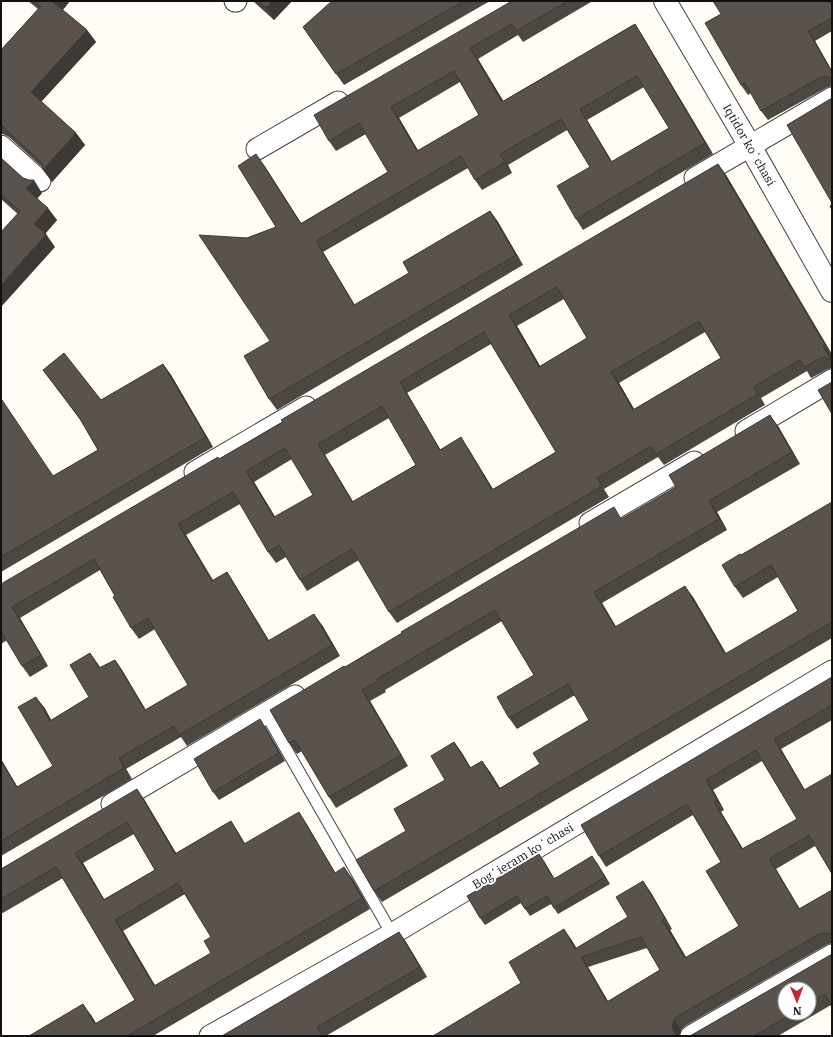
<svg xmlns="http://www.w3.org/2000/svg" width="833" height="1037" font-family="'IBM Plex Serif',serif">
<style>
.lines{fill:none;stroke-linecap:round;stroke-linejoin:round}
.service-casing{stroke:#444;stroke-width:13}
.minor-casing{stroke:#444;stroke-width:23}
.tertiary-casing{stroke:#444;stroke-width:24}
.service{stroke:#fff;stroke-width:11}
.minor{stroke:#fff;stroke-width:21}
.tertiary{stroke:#fff;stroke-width:22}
.wall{fill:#4d4742;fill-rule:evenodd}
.shaded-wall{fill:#3f3936}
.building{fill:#5a524d;stroke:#3f3936;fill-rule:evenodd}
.labels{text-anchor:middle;stroke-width:4;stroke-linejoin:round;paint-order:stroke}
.street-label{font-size:12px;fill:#111;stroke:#fff}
</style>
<rect width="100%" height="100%" fill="#fffdf5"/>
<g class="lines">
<!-- service casing -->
<g class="service-casing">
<path id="service" d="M266,714L392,934"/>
</g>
<!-- minor casing -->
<g class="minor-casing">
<path id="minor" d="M235,1H236
M1,146L40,181
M257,149L338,102
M695,178L832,98
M746,431L832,380
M195,472L306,407
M590,523L694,462
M112,804L295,696
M210,1036L392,934L832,671
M691,1036L832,955"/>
</g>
<!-- tertiary casing -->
<g class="tertiary-casing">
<path id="tertiary" d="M665,1L750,146L832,291"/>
</g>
<!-- service -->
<use href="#service" class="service"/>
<!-- minor -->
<use href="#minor" class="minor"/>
<!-- tertiary -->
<use href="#tertiary" class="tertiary"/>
</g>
<!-- wall -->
<path class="wall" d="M28,1H70L63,10L87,30L96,42L41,102L76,133L85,145L52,182L43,168L9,137L3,134H1V50L38,9Z
M253,1H292L274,20Z
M332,1H490L344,85L303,27Z
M512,1H590L591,2L523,42L518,35L478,59L503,101L635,24L642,35L713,154L583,230L576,219L590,167L567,130L508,165L512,173L482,190L475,180L468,168L323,252L355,305L409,273L490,211L498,222L523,265L277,410L269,399L270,341L247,238L276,227L264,165L301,223L388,172L366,134L336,151L329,141ZM460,82L479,115L418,151L399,118ZM644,87L669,128L612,162L587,120Z
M832,1V31L815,41L832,71V86L826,88L768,120L761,111L751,93L748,95L741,85L721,14Z
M1,158L23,178L42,193L37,198L57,220L45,234L55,247L1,199Z
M718,164L726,175L832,354V356L831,357L832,359V368L826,370L811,378L807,371L761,398L765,405L664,465L658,457L604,489L609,497L397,623L389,612L359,560L307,591L300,580L286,557L276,563L268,552L240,504L186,535L213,580L227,572L234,583L269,641L322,625L340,656L187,746L181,737L126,769L132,779L1,856V759L17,787L53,766L44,707L51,720L89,697L90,653L100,668L115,660L122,670L146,710L188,685L155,629L139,639L131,628L115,596L100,570L20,618L48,666L30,677L22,666L7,640L1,644V584L219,459ZM564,299L587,338L540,366L517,326ZM705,332L721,358L634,409L619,383ZM491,344L556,452L493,489L468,448L440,449L407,393ZM389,418L416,465L353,502L325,455ZM292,459L313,495L275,517L254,482Z
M163,364L171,375L213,447L1,572V401L53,476L98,450L81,421L43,370L101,400Z
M778,426L800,464L717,512L727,530L602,603L616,627L693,597L726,654L798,611L778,577L743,598L735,587L741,555L832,502V638L382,902L374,891L406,831L445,780L454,742L462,753L471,768L482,761L490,772L500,788L540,764L589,720L575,695L517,729L509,718L534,675L502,621L385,690L386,692L370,701L408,766L336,808L329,797L302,751L297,754L289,743L345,667L622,519Z
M832,677V720L781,749L805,790L815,846L776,869L799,909L832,890V943L826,945L685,1026L681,1030L679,1036H433L521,983L571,939L576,948L628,917L650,891L672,929L670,930L686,957L739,926L721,862L693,815L606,867L599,856ZM762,761L797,819L758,841L743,849L721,812L724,810L713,790ZM647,948L660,970L608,1001L588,967Z
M266,728L285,761L219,800L213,792Z
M144,799L176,853L231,821L238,832L245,844L306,823L335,873L352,878L370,909L153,1036H29L91,1015L96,1023L135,1000L63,878L1,914V869ZM134,834L155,870L104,899L83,863ZM185,894L211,937V953L155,986L123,931Z
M544,861L554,878L597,863L610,884L558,914L551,904L530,916L521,903L485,925L480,918Z
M399,932L406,942L427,977L326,1036H222Z
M831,955V1005L778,1036H690ZM809,989V1013H785Z"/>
<!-- shaded-wall -->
<path class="shaded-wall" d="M52,1H70L60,13Z
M272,1H292L274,20L266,8Z
M635,24L642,35L713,154L705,143Z
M87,30L96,42L39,104L31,92Z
M808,31L815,41L832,71V72Z
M470,48L478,59L510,112L502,102Z
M391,107L399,118L425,162L417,151Z
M580,109L587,120L619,173L611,162Z
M76,133L85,145L52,182L43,170Z
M256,154L264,165L308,234L301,224Z
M500,154L508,165L512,173L505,162Z
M718,164L726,175L832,355L825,345Z
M34,180L42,193L35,201L26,189Z
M48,208L57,220L43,236L34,224Z
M490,211L498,222L523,265L516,255Z
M46,234L55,247L1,307V285Z
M316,241L323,252L361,316L354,305Z
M509,315L517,326L547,378L539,367Z
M823,346L831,357L832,359V361Z
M163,364L171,375L213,447L206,437Z
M611,372L619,383L641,421L633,410Z
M400,382L407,393L447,461L440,450Z
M770,415L778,426L800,464L792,452Z
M461,437L468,448L500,501L492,490Z
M318,444L325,455L360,513L352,502Z
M246,471L254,482L282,528L274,517Z
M709,501L717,512L727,530L719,519Z
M178,524L186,535L219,592L212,581Z
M227,572L234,583L276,652L268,641Z
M685,586L693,597L733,665L725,654Z
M594,592L602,603L623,638L615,627Z
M12,607L20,618L48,666L41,655Z
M314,614L322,625L340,656L332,645Z
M90,653L98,664L107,679L99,668Z
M115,660L122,670L152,721L145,710Z
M362,690L370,701L408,766L401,755Z
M36,697L44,707L58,732L50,721Z
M260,719L266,728L285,761L279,753Z
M774,739L781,749L811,801L804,790Z
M454,742L462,753L477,779L470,768Z
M119,758L126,769L132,779L124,768Z
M1,759L24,798L17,787L1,761Z
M482,761L490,772L507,800L499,789Z
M706,780L713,790L724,810L717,800Z
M137,789L144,799L183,865L175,854Z
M714,802L721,812L749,859L742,849Z
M299,812L306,823L342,884L335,873Z
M231,821L238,832L252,855L244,844Z
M75,853L83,863L111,911L104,900Z
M539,854L544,861L558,885L554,879Z
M592,856L597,863L610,884L605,877Z
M769,859L776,869L806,919L799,909Z
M344,867L352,878L370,909L362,898Z
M643,881L650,891L672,929L665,918Z
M115,920L123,931L162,997L154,986Z
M662,920L670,930L692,968L685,958Z
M564,929L571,939L583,959L575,949Z
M399,932L406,942L427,977L420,967Z
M581,957L588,967L614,1012L607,1002Z
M83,1004L91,1015L102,1035L95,1024Z
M674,1020L681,1030L679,1036H676L674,1032L672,1026Z"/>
<!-- building -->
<path class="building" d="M34,1H52L87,30L31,92L76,133L43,170V165L39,160L1,125V50L41,6Z
M258,1H272L266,8Z
M332,1H464L336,74L303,27Z
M512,1H568L516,31L512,24L470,48L502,102L635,24L705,143L576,219L557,186L590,167L561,119L500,154L505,162L475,180L461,156L316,241L354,305L409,273L403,262L490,211L516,255L269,399L244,356L270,341L199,235L247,238L276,227L238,166L256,154L301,224L388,172L359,123L329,141L314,115ZM454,71L479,115L417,151L391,107ZM637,76L669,128L611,162L580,109Z
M713,1H832V18L808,31L832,72V79L825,76L819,78L761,111L745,83L741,85L705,23L721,14Z
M832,98V203L787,125Z
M1,158L23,178L29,180H34L26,189L48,208L34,224L46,234L1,285V232L20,211L1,195Z
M718,164L825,345L823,346L831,360L825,357L819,359L804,367L800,360L753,387L758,394L656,454L651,446L597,478L602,486L389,612L352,549L300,580L279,545L268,552L233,492L178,524L212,581L227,572L268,641L314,614L332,645L179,735L174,726L119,758L124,768L1,841V761L17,787L53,766L18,707L36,697L50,721L89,697L70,665L90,653L99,668L115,660L145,710L188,685L148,618L131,628L113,597L115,596L94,559L12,607L41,655L22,666L1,631V584L218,457L219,459L283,422L281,420ZM557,287L587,338L539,367L509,315ZM699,321L721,358L633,410L611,372ZM484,332L556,452L492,490L461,437L440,450L400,382ZM382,406L416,465L352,502L318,444ZM285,448L313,495L274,517L246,471Z
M832,205V210L830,206Z
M64,353L101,400L163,364L206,437L1,557V401L2,400L53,476L98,450L79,417L43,370Z
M832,382V414L818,390Z
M770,415L792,452L709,501L719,519L594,592L615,627L685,586L725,654L798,611L771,565L735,587L722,565L740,554L741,555L832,502V622L374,891L356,860L406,831L394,809L445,780L431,756L454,742L470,768L482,761L499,789L540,764L533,753L589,720L568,684L509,718L497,697L534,675L495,610L377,679L378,681L362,690L401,755L329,797L295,740L289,743L270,710L344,666L345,667L402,633L401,632L614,507L621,519L676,487L669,475Z
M832,677V705L774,739L804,790L832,774V874L809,835L769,859L799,909L832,890V936L831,934L825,933L819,934L678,1016L674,1020L672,1026L674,1032L678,1036H433L521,983L509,962L564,929L575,949L628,917L616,897L643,881L665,918L662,920L685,958L739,926L706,871L721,862L687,804L599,856L581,825ZM756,750L797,819L758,841V840L742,849L714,802L717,800L706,780ZM641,937L660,970L607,1002L581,957Z
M260,719L279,753L213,792L194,759Z
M137,789L175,854L231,821L244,844L299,812L335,873L344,867L362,898L127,1036H29L83,1004L95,1024L135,1000L56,867L1,899V869ZM127,822L155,870L104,900L75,853ZM178,883L211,937L204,941L211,953L154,986L115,920Z
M539,854L554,879L592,856L605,877L554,908L547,896L525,909L517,896L480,918L467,896Z
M399,932L420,967L317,1027L322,1036H222Z
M832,954V1007L825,994L809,1003V989H785V1013H793L754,1036H690Z"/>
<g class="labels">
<!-- street labels -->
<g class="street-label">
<text transform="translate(749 145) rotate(60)" y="4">Iqtidor koʻchasi</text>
<text transform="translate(523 856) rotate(-31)" y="4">Bogʻieram koʻchasi</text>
</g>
</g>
<!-- border -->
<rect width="833" height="1037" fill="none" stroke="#111111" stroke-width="4"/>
<!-- north arrow -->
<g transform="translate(797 1001) rotate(179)"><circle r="19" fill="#ffffff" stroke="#a0a0a0"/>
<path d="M0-3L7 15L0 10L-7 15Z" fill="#c4262e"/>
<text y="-6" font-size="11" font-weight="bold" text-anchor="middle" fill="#111111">N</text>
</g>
</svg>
